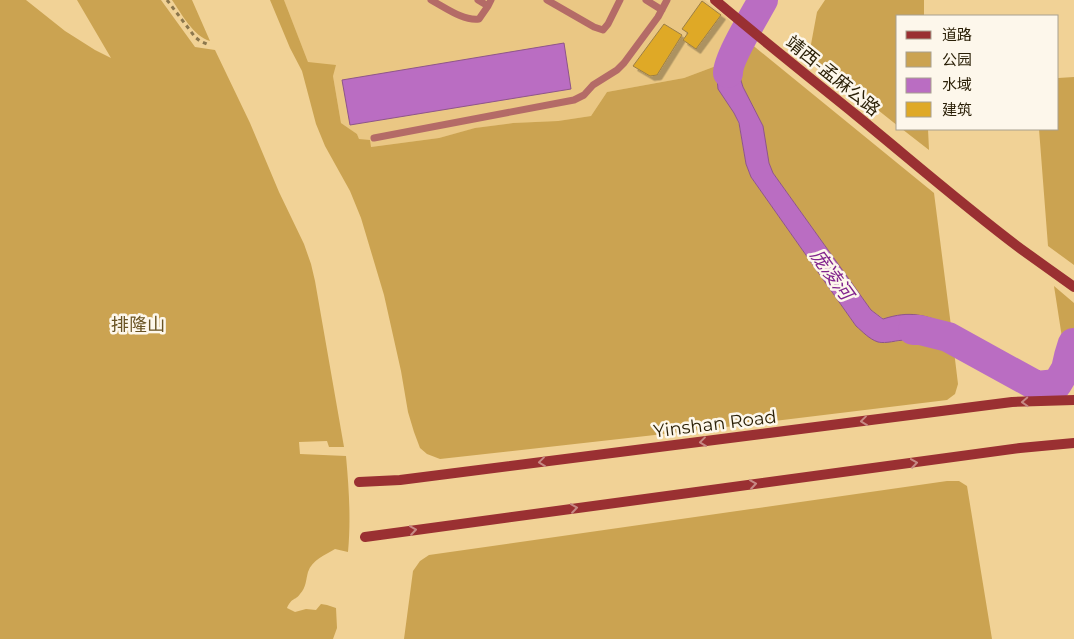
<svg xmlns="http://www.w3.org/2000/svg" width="1074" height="639" font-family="Montserrat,'Noto Sans SC',sans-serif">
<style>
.built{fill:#eac784}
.green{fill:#cba351}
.water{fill:#ba6dc2;stroke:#8e5589}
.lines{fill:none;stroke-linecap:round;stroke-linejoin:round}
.river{stroke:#ba6dc2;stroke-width:30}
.building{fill:#dfa926;stroke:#9c7f46;filter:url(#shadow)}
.path{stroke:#8c774d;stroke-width:3;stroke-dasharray:4 4;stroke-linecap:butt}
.service{stroke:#b46b67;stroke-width:7}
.secondary{stroke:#9a3032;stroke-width:10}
.oneway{stroke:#c78a85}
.labels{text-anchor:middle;stroke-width:5;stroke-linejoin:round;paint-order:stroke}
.street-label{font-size:18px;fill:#291e05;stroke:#fdf7eb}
.park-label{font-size:18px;fill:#695323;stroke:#fdf7eb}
.water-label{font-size:19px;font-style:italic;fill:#82248d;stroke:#fdf7eb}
</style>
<defs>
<filter id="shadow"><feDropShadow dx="4.5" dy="4.5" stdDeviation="0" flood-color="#0004"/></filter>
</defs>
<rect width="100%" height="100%" fill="#f1d296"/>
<!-- built -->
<path class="built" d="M284,0H705L725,16L738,29L716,66L684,78L607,92L591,116L558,121L513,123L476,128L439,138L371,147L359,139L357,134L341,123L333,76L308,62Z"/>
<!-- green -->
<path class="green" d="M0,0H26L65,31L95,50L111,58L77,0H161L195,47L215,50L250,123L279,192L304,244L311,264L315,281L344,447H329L327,441L299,442L300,454L346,456C349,489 351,520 348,552L335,549C325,555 312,560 308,572C306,579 306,588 300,594C295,601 292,597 287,608L295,612L306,609L316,610L321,604L327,605L336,608L337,628L333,639H0Z
M172,0H192L210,41C194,37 181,13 172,0Z
M270,0H284L308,62L336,65L333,76L341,123L357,134L359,139L370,140L371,147L439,138L475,128L513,123L558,121L591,116L607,92L684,78L716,66L718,89L734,113L739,124L746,164L751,177L856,326L880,343C908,340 928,337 954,351L958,384L955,394L947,400L726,427L440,459L427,454L420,448L414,432L408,412L401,371L384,295L361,218L350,191L325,146L316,124L302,71L290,48Z
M825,0H924V16H898V126L809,55L817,12Z
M750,43L934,193L951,326C928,316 908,311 884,319L871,310L773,173L769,163L766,149L763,126L743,87L739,74L742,60Z
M1074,77V265L1048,246L1039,129H1058V78Z
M902,129H928L929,150Z
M1054,286L1074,303V336C1067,340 1067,350 1065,357Z
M947,481H959L967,486L992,639H404L413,571L420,561L429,555Z"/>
<!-- water -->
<path class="water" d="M750,0H773L763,19L748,5Z
M738,29L750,43L742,60L739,74L743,87L763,126L769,163L773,173L871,310L883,319C911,310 925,315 951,326L954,351C939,343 923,339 906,340C897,340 886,344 878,342C869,339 863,332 856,326L751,177L746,164L739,123L734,113L718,89L717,78L716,66Z
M564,43L571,89L350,125L342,80Z"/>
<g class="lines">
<!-- river -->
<path class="river" d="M728,73C728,58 755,15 763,0
M913,330H920L948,337L1037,386L1057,384L1066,369L1069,356L1073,343H1074"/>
</g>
<!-- building -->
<path class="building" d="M702,1L721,15L696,49L683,40L688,33L682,29Z
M664,24L682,35L657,75L650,76L633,66Z"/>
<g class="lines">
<!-- path -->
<path class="path" d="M167,0L195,37L200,41L207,44"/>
<!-- service -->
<path class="service" d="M431,0C446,8 463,21 479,19L488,6L491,0
M478,0L488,6
M547,0L594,27L603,30L608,24L620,0
M646,0L662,10
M374,138L574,100L584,95L593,85L617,70L624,63L658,17L667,0"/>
<!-- secondary -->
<path class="secondary" d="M715,0C761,39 809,77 856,115C911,160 965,207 1021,249C1039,262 1056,274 1074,287
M359,482L400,480L1012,402L1074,400
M365,537L1020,448L1074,443"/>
</g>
<!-- one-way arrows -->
<defs><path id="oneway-chevron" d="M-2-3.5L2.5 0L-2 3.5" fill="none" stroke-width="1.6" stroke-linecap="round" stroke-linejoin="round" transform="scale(1.25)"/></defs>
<g class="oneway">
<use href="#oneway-chevron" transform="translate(1025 402) rotate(177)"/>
<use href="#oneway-chevron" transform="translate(864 421) rotate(173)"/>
<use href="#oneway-chevron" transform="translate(703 442) rotate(173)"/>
<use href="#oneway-chevron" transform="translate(542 462) rotate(173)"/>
<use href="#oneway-chevron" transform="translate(914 463) rotate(-8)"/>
<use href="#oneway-chevron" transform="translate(753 484) rotate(-8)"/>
<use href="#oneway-chevron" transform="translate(574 508) rotate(-8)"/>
<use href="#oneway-chevron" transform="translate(413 530) rotate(-8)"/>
</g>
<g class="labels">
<!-- street labels -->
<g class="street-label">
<text transform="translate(833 76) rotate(39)" y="6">靖西-孟麻公路</text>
<text transform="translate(715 424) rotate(-7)" y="6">Yinshan Road</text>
</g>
<!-- park labels -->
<g class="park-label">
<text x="138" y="331">排隆山</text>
</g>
<!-- water labels -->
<g class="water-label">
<text transform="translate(832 274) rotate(54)" y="7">庞凌河</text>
</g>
</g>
<!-- legend -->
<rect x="896" y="15" width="162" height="115" fill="#fdf7eb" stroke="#a8a08f"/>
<rect x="906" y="31" width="25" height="8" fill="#9a3032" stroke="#a8a08f"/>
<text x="942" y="40" font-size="15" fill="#291e05">道路</text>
<rect x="906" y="52" width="25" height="15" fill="#cba351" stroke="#a8a08f"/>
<text x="942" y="65" font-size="15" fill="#291e05">公园</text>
<rect x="906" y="78" width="25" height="15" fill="#ba6dc2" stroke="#a8a08f"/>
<text x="942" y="90" font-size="15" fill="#291e05">水域</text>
<rect x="906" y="102" width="25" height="15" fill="#dfa926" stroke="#a8a08f"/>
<text x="942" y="115" font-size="15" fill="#291e05">建筑</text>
</svg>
